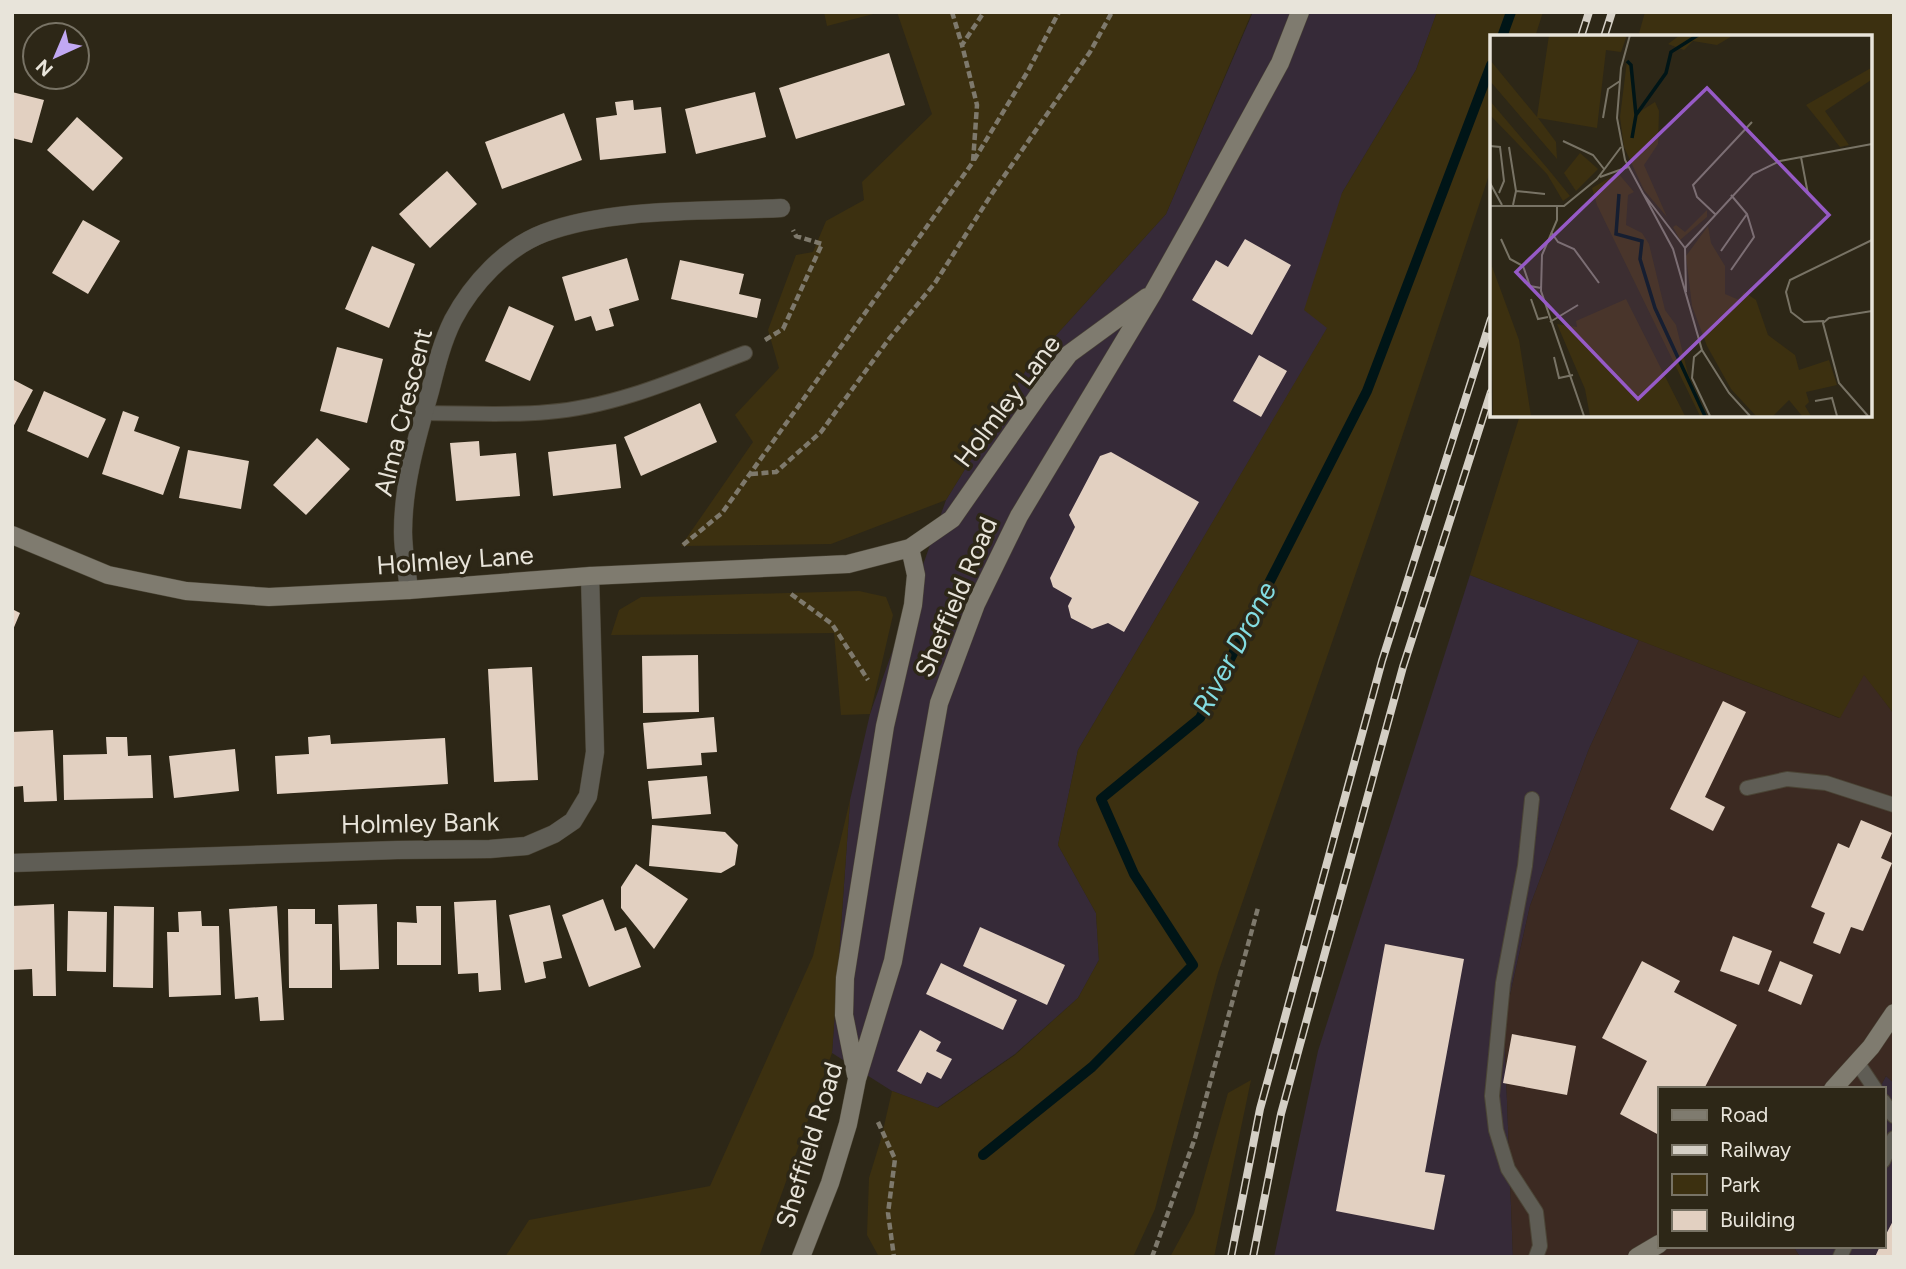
<svg xmlns="http://www.w3.org/2000/svg" width="1906" height="1269" font-family="Figtree,sans-serif">
<style>
.commercial{fill:#362a38}
.industrial{fill:#3c2a22}
.green{fill:#3c3010}
.lines{fill:none;stroke-linecap:round;stroke-linejoin:round}
.stream{stroke:#001517;stroke-width:10}
.building{fill:#e2d0c1}
.lane-casing{stroke:#4b4536;stroke-width:16}
.street-casing{stroke:#4b4536;stroke-width:19}
.secondary-casing{stroke:#4b4536;stroke-width:19}
.path{stroke:#7e796c;stroke-width:4.5;stroke-dasharray:7 3.5;stroke-linecap:butt}
.lane{stroke:#5f5d55;stroke-width:14}
.street{stroke:#5f5d55;stroke-width:18}
.secondary{stroke:#7f7b6f;stroke-width:18}
.rail-casing{stroke:#d4cfc5;stroke-width:8}
.rail{stroke:#2d2717;stroke-width:5;stroke-dasharray:16;stroke-linecap:butt}
.labels{text-anchor:middle;stroke-width:7;stroke-linejoin:round;paint-order:stroke}
.street-label{font-size:26px;fill:#e8e4da;stroke:#2d2717}
.water-label{font-size:28px;font-style:italic;fill:#83dce2;stroke:#2d2717}
.inset-river{fill:none;stroke:#001517;stroke-width:3.5}
.inset-road{fill:none;stroke:#787365;stroke-width:2}
.view{fill:#965ac6;fill-opacity:0.15;stroke:#965ac6;stroke-width:3.5}
.inset-edge{fill:none;stroke:#e8e4da;stroke-width:3.5}
</style>
<rect width="100%" height="100%" fill="#2d2717"/>
<!-- commercial -->
<path class="commercial" d="M1253,12H1437L1416,70L1342,193L1328,327L1078,750L1058,845L1096,913L1099,960L1078,998L1015,1054L937,1108L892,1091L832,1053L850,800L870,714L946,500L1029,365L1166,214Z
M1470,575L1639,640L1589,749L1530,906L1504,1022L1513,1257H1274L1318,1051Z
M1886,1076L1894,1083V1257H1800L1793,1246H1883V1089H1879Z"/>
<!-- industrial -->
<path class="industrial" d="M1639,640L1839,718L1864,674L1894,714V1083L1886,1076L1879,1089H1659V1246H1793L1800,1257H1513L1504,1022L1530,906L1589,749Z"/>
<!-- green -->
<path class="green" d="M824,12H881L827,26Z
M897,12H1252L1166,214L1029,365L946,500L831,544L681,546L753,442L735,415L779,368L768,330L796,255L813,252L826,221L864,200L862,182L932,114Z
M1437,12H1543L1535,37H1491V169L1379,506L1218,973L1155,1209L1133,1257H879L867,1235L869,1178L881,1139L892,1091L938,1108L1015,1055L1078,998L1099,960L1096,913L1058,845L1078,750L1327,328L1304,310L1342,193L1416,70Z
M1645,12H1894V714L1864,675L1840,718L1470,575L1520,415H1869V37H1638Z
M859,591L886,597L893,615L870,714L841,715L834,633L611,635L619,610L641,597Z
M850,800L832,1053L759,1257H505L529,1220L710,1186L813,956Z
M1251,1080L1214,1257H1170L1194,1213L1228,1093Z"/>
<g class="lines">
<!-- stream -->
<path class="stream" d="M1502,37L1511,12
M983,1155L1092,1067L1193,965L1134,874L1101,799L1200,718L1367,391L1491,65"/>
</g>
<!-- building -->
<path class="building" d="M889,53L905,105L796,139L779,88Z
M12,92L44,100L32,143L12,138Z
M755,92L766,137L696,154L685,109Z
M633,100L634,110L661,107L666,153L600,160L596,118L617,115L615,102Z
M564,113L582,160L502,189L485,142Z
M77,117L123,158L93,191L47,150Z
M447,171L477,204L430,248L399,214Z
M83,220L120,241L88,294L52,273Z
M1245,239L1291,265L1252,335L1192,300L1216,260L1228,267Z
M372,246L415,264L389,328L345,309Z
M627,258L639,300L609,309L614,326L596,331L591,316L575,321L562,277Z
M680,260L744,274L739,294L761,299L757,318L671,299Z
M509,306L554,326L530,381L485,361Z
M337,347L383,359L367,423L320,411Z
M1259,355L1287,371L1261,417L1233,401Z
M12,379L33,390L12,429Z
M44,391L106,419L88,458L27,431Z
M700,403L717,442L641,476L624,437Z
M123,411L139,417L134,431L180,447L163,495L102,474Z
M317,438L350,469L306,515L273,485Z
M479,441L480,456L516,453L520,496L456,501L450,443Z
M616,444L621,488L553,496L548,452Z
M188,450L249,461L241,509L179,498Z
M1111,452L1199,502L1124,632L1108,623L1092,629L1071,618L1068,606L1072,598L1053,587L1050,578L1075,527L1069,515L1100,456Z
M12,609L20,613L12,632Z
M698,655L699,712L643,713L642,656Z
M532,667L538,780L494,782L488,669Z
M1723,701L1746,712L1705,797L1725,807L1713,831L1670,809Z
M714,717L717,752L701,753L702,765L647,769L643,723Z
M53,730L57,801L24,802L23,786L13,787L12,732Z
M330,735L331,744L445,738L448,784L277,794L275,756L309,754L308,737Z
M106,737H127L128,756L151,755L153,798L64,800L63,755L107,754Z
M235,749L239,791L174,798L169,756Z
M707,776L711,814L652,819L648,781Z
M1861,820L1892,833L1881,858L1892,863L1863,931L1851,927L1840,954L1813,943L1825,913L1811,907L1838,843L1849,848Z
M652,825L725,832L738,845L735,865L721,873L649,866Z
M636,864L688,899L654,949L621,908V887Z
M603,899L615,931L626,927L641,967L589,987L562,915Z
M496,900L501,990L479,992L478,973L458,974L454,902Z
M54,904L56,996H33L32,969L12,970V906Z
M377,904L379,969L340,970L338,905Z
M550,905L562,958L543,962L546,978L525,983L509,915Z
M114,906L154,907L153,988L113,987Z
M277,906L284,1020L260,1021L258,997L235,999L229,909Z
M416,906H441V965H397V922L417,923Z
M288,909H315V924H332V988H289Z
M68,911L107,912L106,972L67,971Z
M201,911L202,926H219L221,995L169,997L167,932H179L178,912Z
M980,927L1065,965L1047,1005L963,966Z
M1733,936L1772,951L1759,985L1720,971Z
M1385,944L1464,959L1425,1172L1445,1175L1434,1230L1336,1211Z
M1642,961L1680,981L1674,992L1737,1025L1704,1089H1659V1135L1620,1114L1647,1061L1602,1038Z
M1780,961L1813,975L1801,1005L1768,991Z
M941,963L1017,1000L1003,1030L926,994Z
M920,1030L941,1042L936,1051L952,1059L941,1079L927,1072L921,1084L897,1071Z
M1512,1034L1576,1046L1567,1095L1503,1083Z
M1894,1219V1257H1875L1880,1246H1883V1240Z"/>
<g class="lines">
<!-- lane casing -->
<g class="lane-casing">
<path id="lane" d="M424,413C465,413 507,416 548,412C616,407 682,377 745,353
M1747,788L1787,779L1826,783L1894,805
M1532,799L1525,866L1503,983L1492,1096L1496,1130L1508,1169L1536,1212L1540,1246L1536,1257
M1857,1062L1875,1089
M1883,1101L1894,1116
M1883,1161L1894,1138
M1840,1257L1845,1246"/>
</g>
<!-- street casing -->
<g class="street-casing">
<path id="street" d="M409,590C407,571 403,551 403,532C403,484 417,437 430,391C436,367 442,342 453,320C472,284 505,248 544,233C613,207 707,212 781,208
M12,863L397,850L490,849L526,846L554,834L573,821L588,796L595,752L590,576"/>
</g>
<!-- secondary casing -->
<g class="secondary-casing">
<path id="secondary" d="M12,535L108,575L186,591L269,597L409,590L590,576L848,564L910,548L952,519L1042,390L1069,354L1147,297
M856,1075L844,1015L845,978L885,726L913,605L916,575L910,548
M1833,1089L1871,1047L1894,1013
M801,1257L830,1183L848,1124L857,1079L893,961L939,703L976,604L1019,516L1153,293L1194,220L1280,63L1300,12
M1637,1257L1659,1244"/>
</g>
<!-- path -->
<path class="path" d="M952,12L962,45
M974,160L1028,71L1059,12
M765,340L783,329L822,244L796,236L793,230
M751,474L776,472L821,432L889,339L935,283L991,195L1090,52L1112,12
M683,545L722,513L973,162L977,105L962,45L984,12
M791,594L832,624L868,680
M878,1122L895,1159L888,1213L894,1257
M1152,1257L1195,1138L1258,908"/>
<!-- lane -->
<use href="#lane" class="lane"/>
<!-- street -->
<use href="#street" class="street"/>
<!-- secondary -->
<use href="#secondary" class="secondary"/>
<!-- rail casing -->
<g class="rail-casing">
<path id="rail" d="M1581,37L1589,12
M1604,37L1612,12
M1231,1257L1260,1109L1382,661L1491,319
M1253,1257L1281,1114L1403,667L1491,392"/>
</g>
<!-- rail -->
<use href="#rail" class="rail"/>
</g>
<g class="labels">
<!-- street labels -->
<g class="street-label">
<text transform="translate(1007 401) rotate(-53)" y="9">Holmley Lane</text>
<text transform="translate(403 412) rotate(-76)" y="9">Alma Crescent</text>
<text transform="translate(455 560) rotate(-4)" y="9">Holmley Lane</text>
<text transform="translate(956 597) rotate(-67)" y="9">Sheffield Road</text>
<text transform="translate(420 823) rotate(-1)" y="9">Holmley Bank</text>
<text transform="translate(809 1145) rotate(-73)" y="9">Sheffield Road</text>
</g>
<!-- water labels -->
<g class="water-label">
<text transform="translate(1234 648) rotate(-62)" y="10">River Drone</text>
</g>
</g>
<!-- overview -->
<g transform="translate(1490 35)">
<rect width="382" height="382" fill="#2d2717"/>
<path d="M59,0H137L131,17L116,15L107,93L48,83L66,107L67,124L0,46V25L47,82ZM190,0H244L227,10L203,6L194,15L178,9ZM137,26L141,30L146,79L165,67L169,76L168,109L154,130L177,182L154,155L134,112L130,82ZM381,33V45L335,76L359,110L350,112L316,70ZM0,66L58,134L80,161L73,166L57,139L0,80ZM90,118L108,134L86,156L74,138ZM128,138L144,157L138,160L136,190L152,198L159,209L175,275L186,290L198,339L217,381H210L107,170L102,153ZM217,175V182L190,205L183,192L186,190L195,197ZM218,191L221,208L235,231V259L249,265L254,257L266,265L278,300L305,320L309,335L339,325L347,350L316,357L319,367L315,371L321,381H312L299,365L283,381H266L241,354L217,311L202,271L196,221ZM0,226L29,305L41,381H3ZM136,264L195,381H100L95,354L67,289L87,292L86,286Z" fill="#3c3010"/>
<path class="inset-river" d="M137,26L141,30L146,80L142,103M146,80L176,38L181,17L208,0M129,159L126,199L152,206L150,224L165,273L215,381"/>
<path class="inset-road" d="M140,0L131,33L127,83L135,125L183,214L212,315L239,358L260,381M113,83L118,54L130,46M73,106L103,120L114,134M0,111L10,112L14,146L9,158M19,112L26,156L23,170M311,122L318,159M110,142L138,132M0,148L12,170M26,156L55,159M152,157L195,213M0,171H74L107,144L131,112M67,172V185L52,220L51,256L94,381M225,179L207,162L203,150L262,87M61,197L68,207L84,214L109,248M11,204L20,224L33,231L40,251L51,253M231,216L257,179M241,235L264,202L257,179L241,160M196,257L195,213L263,139L290,126L382,109M41,264L48,284L58,282M334,286L314,287L301,277L296,257L300,245L382,205M60,287L88,270M212,315L204,322L202,343L220,381M64,322L69,343L83,340M0,357L1,381M325,366L342,363L347,381M378,381L349,348L333,288L339,283L382,276"/>
<path class="view" d="M217,53L339,180L148,364L26,237Z"/>
<rect width="382" height="382" class="inset-edge"/>
</g>
<!-- border -->
<rect width="1906" height="1269" fill="none" stroke="#e8e4da" stroke-width="28"/>
<!-- legend -->
<rect x="1658" y="1087" width="228" height="161" fill="#2d2717" stroke="#787365" stroke-width="2"/>
<rect x="1672" y="1110" width="35" height="10" fill="#7f7b6f" stroke="#787365" stroke-width="2"/>
<text x="1720" y="1122" font-size="21" fill="#e8e4da">Road</text>
<rect x="1672" y="1145" width="35" height="10" fill="#d4cfc5" stroke="#787365" stroke-width="2"/>
<text x="1720" y="1157" font-size="21" fill="#e8e4da">Railway</text>
<rect x="1672" y="1174" width="35" height="21" fill="#3c3010" stroke="#787365" stroke-width="2"/>
<text x="1720" y="1192" font-size="21" fill="#e8e4da">Park</text>
<rect x="1672" y="1210" width="35" height="21" fill="#e2d0c1" stroke="#787365" stroke-width="2"/>
<text x="1720" y="1227" font-size="21" fill="#e8e4da">Building</text>
<!-- north arrow -->
<g transform="translate(56 56) rotate(224)"><circle r="33" fill="#2d2717" stroke="#787365" stroke-width="2"/>
<path d="M0-5L12 26L0 18L-12 26Z" fill="#c1a8f3"/>
<text y="-10" font-size="19" font-weight="bold" text-anchor="middle" fill="#e8e4da">N</text>
</g>
</svg>
